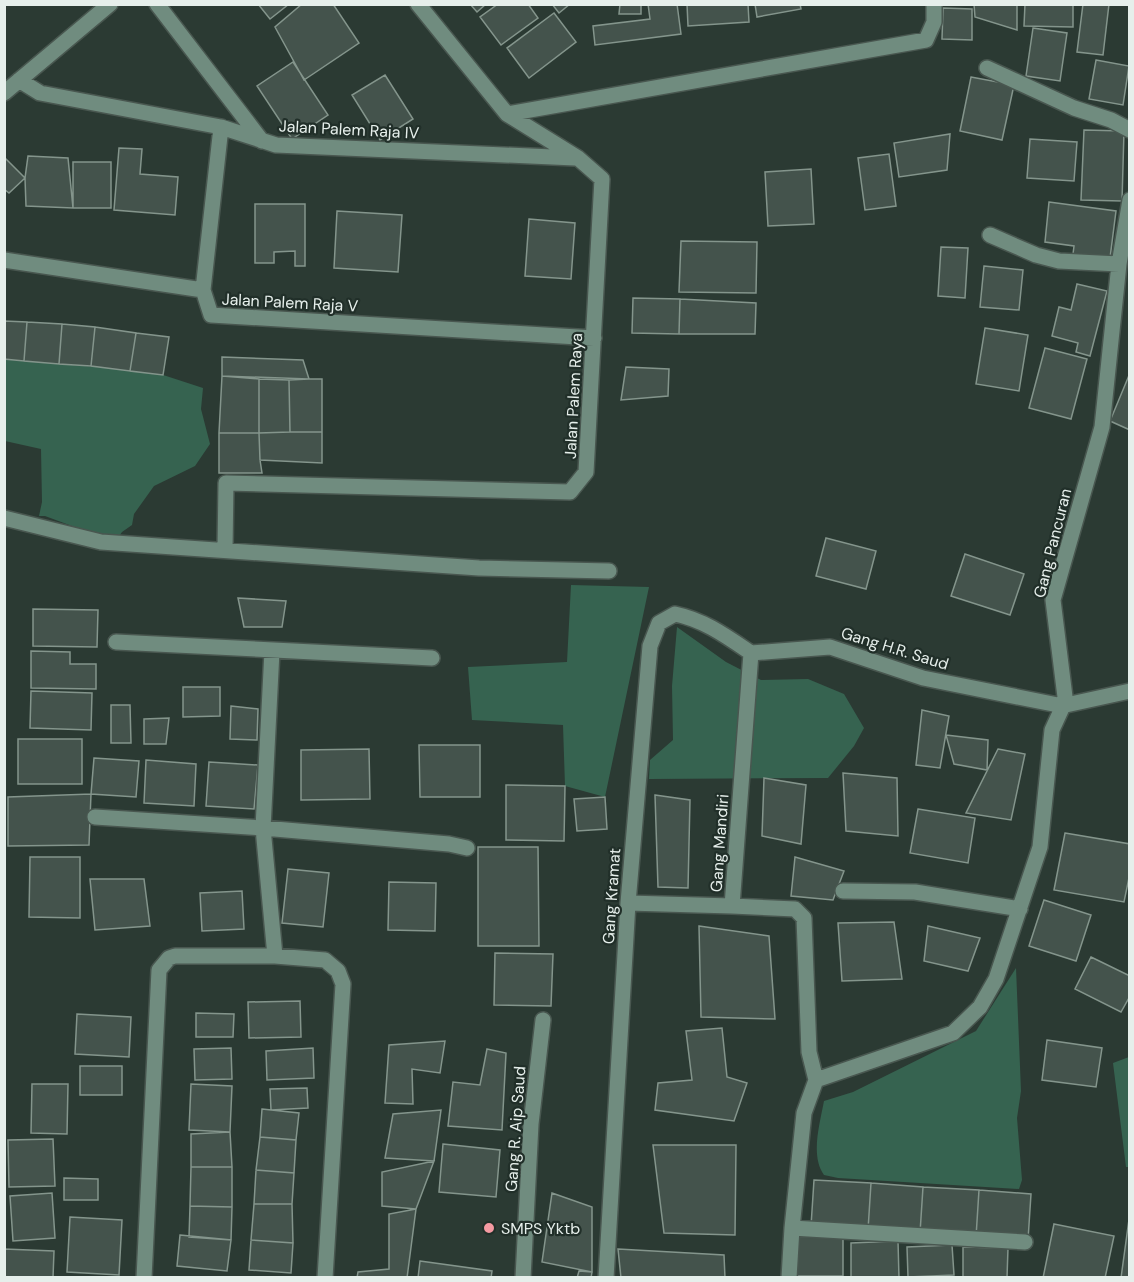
<svg xmlns="http://www.w3.org/2000/svg" width="1134" height="1282" font-family="'DM Sans',sans-serif">
<style>
.green{fill:#366350}
.building{fill:#44534c;stroke:#84958c;stroke-width:1.5}
.lines{fill:none;stroke-linecap:round;stroke-linejoin:round}
.minor-casing{stroke:#495750;stroke-width:18}
.minor{stroke:#708c7f;stroke-width:15}
.poi-dot{fill:#f49aa2;stroke:#212f29;stroke-width:2}
.labels{text-anchor:middle;stroke-width:4.5;stroke-linejoin:round;paint-order:stroke}
.street-label{font-size:16px;fill:#e6efeb;stroke:#212f29}
.poi-label{font-size:16px;fill:#e6efeb;stroke:#212f29;text-anchor:start}
</style>
<rect width="100%" height="100%" fill="#2b3a33"/>
<!-- green -->
<path class="green" d="M4,359L154,372L203,388L201,409L210,444L195,466L154,486L134,514L132,525L122,532L115,542L45,516H39L42,502L41,449L5,441Z
M571,585L649,587L605,797L565,786L563,725L472,720L468,667L567,662Z
M677,627L726,662L761,680L808,679L844,694L864,728L854,746L828,778L649,779L650,760L673,740L672,686Z
M1016,968L1021,1091L1017,1118L1022,1180L1019,1189L838,1178L824,1175C810,1156 820,1123 824,1101L853,1092L976,1031Z
M1129,1057V1167H1126L1113,1063Z"/>
<!-- building -->
<path class="building" d="M258,4H289L270,19Z
M302,4H333L359,43L304,80L275,27Z
M470,4H486L477,12Z
M498,4H528L538,18L501,45L480,17Z
M552,4H570L559,13Z
M620,4H641V14H619Z
M648,4H677L681,34L595,45L593,26L650,19Z
M687,4H748L749,22L688,26Z
M755,4H800L801,9L757,17Z
M974,4H1017V30L975,17Z
M1025,4H1073V27L1024,26Z
M1083,4H1109L1103,55L1077,52Z
M943,8L972,9V40L942,39Z
M554,13L576,42L529,78L507,48Z
M1033,28L1067,33L1060,81L1026,76Z
M1096,60L1129,66L1123,105L1089,99Z
M293,62L328,115L292,139L257,86Z
M385,75L413,119L380,140L352,95Z
M971,77L1014,85L1002,140L960,131Z
M1084,130L1124,131L1122,201L1081,200Z
M950,134L947,170L899,177L894,143Z
M1030,139L1077,142L1074,181L1027,178Z
M119,148L142,149L140,174L178,177L175,215L114,210Z
M889,154L896,206L865,210L858,158Z
M28,156L68,158L73,208L26,206L25,178Z
M5,158L25,178L9,193L4,189Z
M73,162H111V208H73Z
M811,169L814,224L768,226L765,172Z
M1049,202L1116,211L1110,258L1073,254L1074,246L1045,242Z
M255,204H305V266H295V251L274,252V263H255Z
M337,211L402,215L398,272L334,268Z
M529,219L575,223L571,279L525,276Z
M681,241L757,242L756,293L679,292Z
M941,247L968,248L965,298L938,296Z
M984,266L1023,270L1019,310L980,307Z
M1077,284L1107,291L1090,356L1076,352L1078,343L1052,336L1059,307L1071,310Z
M633,298L680,299L679,334L632,333Z
M680,299L756,303L755,334H679Z
M4,321L27,322L24,361L4,359Z
M27,322L62,324L59,364L24,361Z
M62,324L95,327L91,366L59,364Z
M95,327L136,333L130,371L91,366Z
M985,328L1028,335L1019,391L976,384Z
M136,333L169,337L163,375L130,371Z
M1045,348L1087,359L1071,419L1029,408Z
M222,357L303,360L309,379L222,376Z
M626,367L669,369L668,396L621,400Z
M1130,373V430L1110,421Z
M222,376L259,379V433H219Z
M259,379L289,380L290,432L259,433Z
M309,379H322V432H290L289,380Z
M290,432H322V463L260,460L259,433Z
M219,433H259L260,460L262,473H219Z
M826,538L876,551L866,589L816,576Z
M965,554L1024,574L1010,615L951,596Z
M238,598L286,601L282,627H244Z
M33,609L98,610L97,647L33,646Z
M31,651L70,652V664H96V689L31,688Z
M183,687H220V716L183,717Z
M31,691L92,693L91,730L30,728Z
M111,705H130L131,743H111Z
M231,706L258,709L257,740L230,739Z
M922,710L949,716L940,768L916,765Z
M169,718L166,744H144V719Z
M946,735L988,740L987,770L954,764Z
M18,739H82V784H18Z
M419,745H480V797H420Z
M369,749L370,799L301,800V750Z
M998,749L1025,754L1011,820L966,813Z
M94,758L139,761L136,797L91,794Z
M146,760L196,764L194,806L144,803Z
M209,762L258,765L254,809L206,806Z
M843,773L897,778L898,836L846,831Z
M764,778L806,785L801,844L762,836Z
M506,785L565,786L564,841L506,840Z
M91,794L89,845L8,846V797Z
M655,795L690,800L688,888L658,887Z
M605,797L607,829L577,831L574,799Z
M918,809L975,818L968,863L910,853Z
M1065,833L1130,844V873L1124,902L1054,890Z
M478,847H538L539,946H478Z
M30,857H80V918L29,917Z
M795,857L844,871L833,900L791,896Z
M288,869L329,873L323,927L282,923Z
M90,879H144L150,926L95,930Z
M389,882L436,883L435,931L388,930Z
M242,891L244,929L202,931L200,893Z
M1044,900L1091,915L1076,961L1029,946Z
M894,922L902,979L842,981L838,923Z
M699,926L769,936L775,1019L701,1017Z
M928,926L980,938L968,971L924,961Z
M495,953L553,954L551,1006L494,1005Z
M1091,957L1130,976V996L1121,1012L1075,989Z
M300,1001L301,1037L249,1038L248,1002Z
M196,1013L234,1014L233,1037H196Z
M77,1014L131,1017L129,1057L75,1054Z
M722,1028L727,1077L747,1083L734,1121L655,1110L658,1083L692,1080L686,1031Z
M1047,1040L1102,1048L1096,1087L1042,1080Z
M445,1041L440,1073L412,1069L413,1104L385,1103L389,1045Z
M231,1048L232,1079L195,1080L194,1049Z
M313,1048L314,1078L267,1080L266,1051Z
M487,1049L506,1053L502,1130L448,1126L453,1082L480,1085Z
M80,1066H122V1095H80Z
M32,1084H68L67,1134L31,1133Z
M191,1084L232,1086L230,1132L189,1130Z
M307,1088L308,1108L271,1110L270,1089Z
M262,1109L299,1113L296,1140L260,1137Z
M441,1110L434,1161L385,1158L393,1114Z
M230,1132L232,1167H191V1134Z
M260,1137L296,1140L294,1173L256,1170Z
M53,1139L55,1186L9,1187L8,1140Z
M443,1144L500,1150L496,1197L439,1192Z
M653,1145H736L735,1235L664,1233Z
M434,1161L416,1209L382,1206V1172Z
M191,1167H232V1207L190,1206Z
M256,1170L294,1173L292,1204H254Z
M64,1178L98,1179V1200H64Z
M814,1180L871,1183L868,1230L811,1226Z
M871,1183L923,1187L920,1233L868,1230Z
M923,1187L979,1190L976,1237L920,1233Z
M979,1190L1031,1194L1028,1240L976,1237Z
M52,1193L55,1238L13,1241L10,1196Z
M552,1193L592,1207V1272L542,1262Z
M254,1204H292L293,1243L251,1240Z
M190,1206L232,1207L231,1240L189,1237Z
M416,1209L407,1278H357L358,1272L389,1269V1214Z
M1130,1212V1278H1121Z
M70,1217L122,1220L119,1275L67,1272Z
M1054,1224L1114,1236L1105,1278H1043Z
M180,1235L231,1240L227,1271L177,1266Z
M794,1237H843V1276H794Z
M251,1240L293,1243L291,1273L249,1270Z
M898,1241L899,1278H851V1243Z
M952,1245L954,1275L908,1277L907,1247Z
M963,1247L1008,1248L1007,1278H963Z
M4,1249L54,1251L53,1278H4Z
M618,1249L724,1255L725,1278H621Z
M420,1261L492,1271L491,1278H418Z
M579,1271L592,1272L591,1278H577Z"/>
<g class="lines">
<!-- minor casing -->
<g class="minor-casing">
<path id="minor" d="M157,4L262,141
M987,68L1074,108L1111,120L1130,130
M19,80L40,93L221,127L276,145L575,158
M4,93L110,4
M507,114L926,40L934,22V4
M990,235L1036,255L1059,261L1119,264
M4,260L203,290L211,315L594,338
M203,290L221,127
M4,518L101,542L479,568L609,571
M225,549L226,483L570,492L586,472L602,179L578,158L507,114L418,4
M116,642L432,658
M272,651L263,828L275,956
M751,653L732,906L795,909L804,918L809,1052L816,1080
M751,653L830,647L923,678L1063,706
M1066,705L1053,600L1102,427L1119,264L1130,200
M95,817L263,828L449,844L467,848
M843,891L915,892L1020,909
M628,903L732,906
M792,1228L1025,1242
M144,1278L159,970L169,958L175,956H275L325,960L338,971L343,984L325,1278
M523,1278L531,1124L543,1020
M606,1278L628,903L650,646L659,623L675,614C704,620 726,636 751,653
M789,1278L792,1228L804,1113L816,1080L953,1033L980,1007L996,979L1040,847L1052,730L1063,706L1066,705L1130,691"/>
</g>
<!-- minor -->
<use href="#minor" class="minor"/>
</g>
<!-- markers -->
<circle class="poi-dot" cx="489" cy="1228" r="6"/>
<g class="labels">
<!-- street labels -->
<g class="street-label">
<text transform="translate(349 129) rotate(3)" y="6">Jalan Palem Raja IV</text>
<text transform="translate(290 302) rotate(3)" y="6">Jalan Palem Raja V</text>
<text transform="translate(573 396) rotate(-87)" y="6">Jalan Palem Raya</text>
<text transform="translate(1052 543) rotate(-76)" y="6">Gang Pancuran</text>
<text transform="translate(895 648) rotate(17)" y="6">Gang H.R. Saud</text>
<text transform="translate(719 843) rotate(-86)" y="6">Gang Mandiri</text>
<text transform="translate(611 896) rotate(-86)" y="6">Gang Kramat</text>
<text transform="translate(515 1129) rotate(-86)" y="6">Gang R. Aip Saud</text>
</g>
<!-- poi labels -->
<g class="poi-label">
<text x="501" y="1234">SMPS Yktb</text>
</g>
</g>
<!-- border -->
<rect width="1134" height="1282" fill="none" stroke="#e6efeb" stroke-width="12"/>
</svg>
